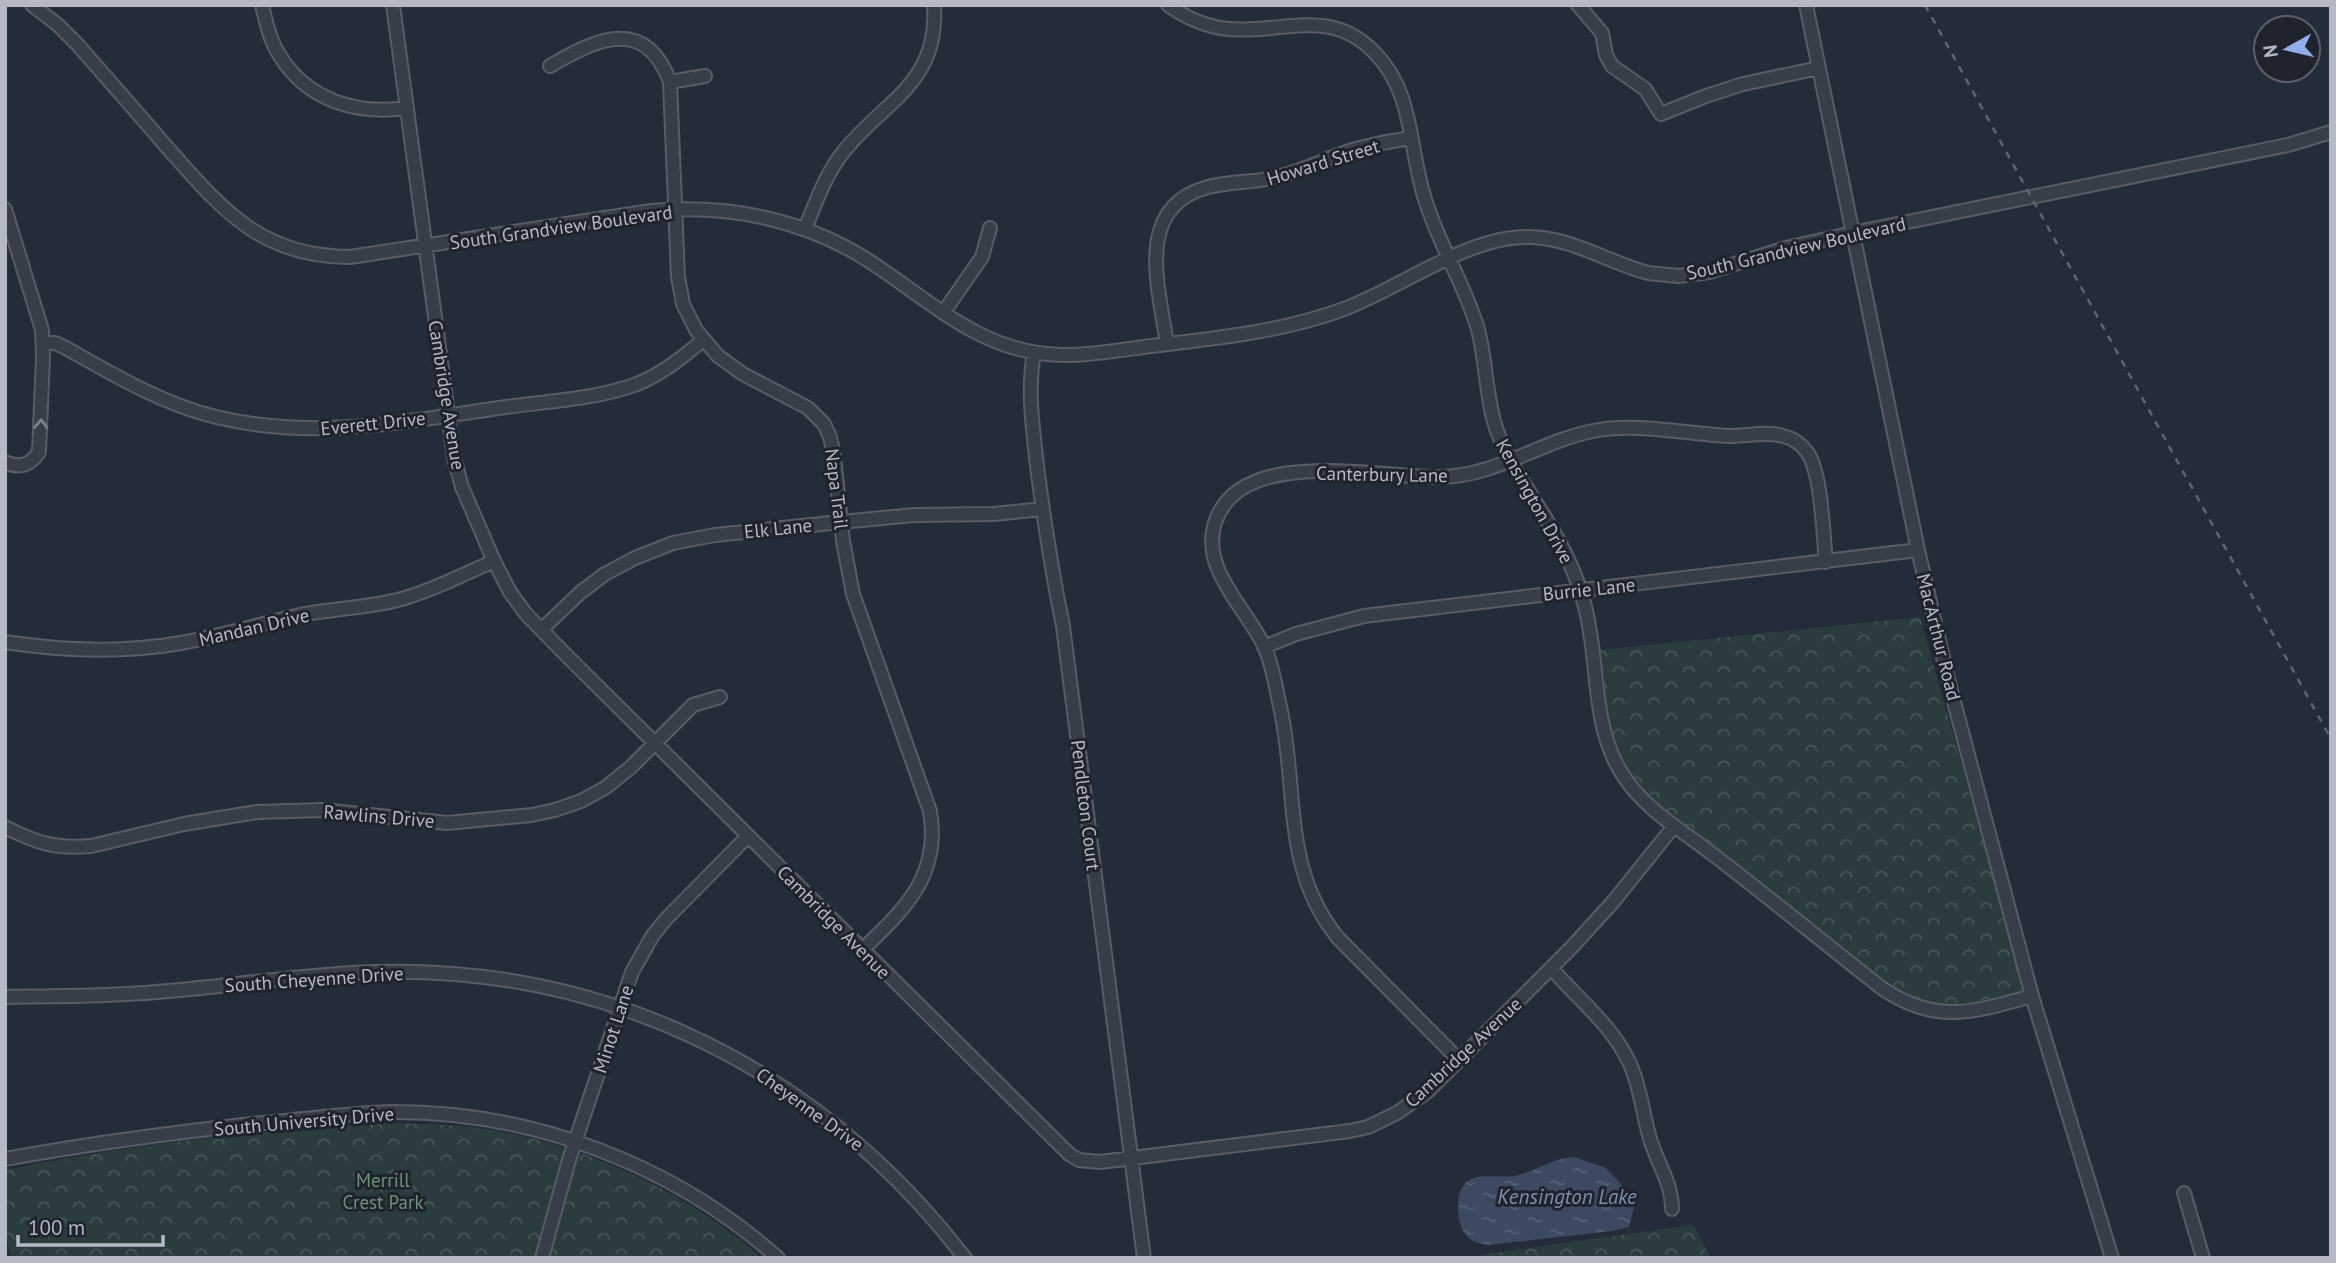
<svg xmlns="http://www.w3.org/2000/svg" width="2336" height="1263" font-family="'PT Sans',sans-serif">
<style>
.forest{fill:url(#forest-crowns)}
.water{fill:url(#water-ripples)}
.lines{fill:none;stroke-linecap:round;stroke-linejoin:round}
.minor-casing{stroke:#575c67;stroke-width:16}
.minor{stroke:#383e49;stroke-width:12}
.rail{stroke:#5d6472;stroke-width:2.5;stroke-dasharray:7 7;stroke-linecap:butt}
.oneway{stroke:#7c828d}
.labels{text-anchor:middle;stroke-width:6;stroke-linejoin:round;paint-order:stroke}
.street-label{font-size:19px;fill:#b4b9c5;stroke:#1e232e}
.park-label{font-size:19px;fill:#6d9379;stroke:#1e232e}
.water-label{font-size:21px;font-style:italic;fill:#7f8eaa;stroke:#1e232e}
</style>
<defs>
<pattern id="forest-crowns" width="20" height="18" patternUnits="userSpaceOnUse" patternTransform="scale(1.75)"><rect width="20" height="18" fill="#2b3c3e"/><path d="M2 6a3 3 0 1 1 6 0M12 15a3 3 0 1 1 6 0" fill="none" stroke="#475658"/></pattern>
<pattern id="water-ripples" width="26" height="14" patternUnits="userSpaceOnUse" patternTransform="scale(1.75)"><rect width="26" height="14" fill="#3c4960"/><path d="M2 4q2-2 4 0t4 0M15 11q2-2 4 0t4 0" fill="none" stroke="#566175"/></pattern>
</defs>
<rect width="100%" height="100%" fill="#252c39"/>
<!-- forest -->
<path class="forest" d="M1920,617L2023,985L2021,991L2014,994L1962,1007L1929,1005L1892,990L1667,814C1656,804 1644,795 1635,784C1604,746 1604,696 1600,650Z
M390,1123C416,1124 443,1124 470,1127C572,1139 685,1189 761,1258H11L5,1230V1170C131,1144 261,1130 390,1123Z
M1693,1225L1711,1258H1482L1480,1255Z"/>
<!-- water -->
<path class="water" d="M1574,1157L1606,1168L1631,1195L1634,1207L1629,1227L1613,1231L1487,1245C1473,1243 1464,1238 1460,1223C1458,1215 1457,1204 1459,1196C1466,1166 1497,1181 1518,1175C1538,1170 1553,1158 1574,1157Z"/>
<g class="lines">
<!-- minor casing -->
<g class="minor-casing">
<path id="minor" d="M32,5L58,25L77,44C106,77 136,111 165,145C220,207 259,257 350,257L651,211C727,204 804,219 869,261C934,303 984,356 1067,355C1095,355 1124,349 1152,346C1217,338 1282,332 1344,309C1400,288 1467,237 1526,237C1569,236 1607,262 1648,273L1679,276L1709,272L1786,248L1853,233L2288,145L2331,132
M262,5C266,22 270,41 280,56C308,101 357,115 407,108
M393,5L454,458L462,487L494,561L510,592L526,614L565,654L1069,1154L1079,1160L1100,1162L1350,1131L1368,1127L1397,1113L1428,1091L1572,947L1613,902L1674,826
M1168,5C1186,18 1207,27 1229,29C1283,34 1330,6 1375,53C1413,91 1409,147 1424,196C1437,241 1463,281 1477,326C1487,360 1485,397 1497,431C1511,469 1536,500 1556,536C1568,557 1578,580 1584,603C1600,659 1590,721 1621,772C1642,808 1683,831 1715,856C1772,900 1827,945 1883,989C1937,1025 1974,1012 2032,996
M1578,5L1602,33L1606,55L1612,66L1645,89L1661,114L1706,96L1743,84L1819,68
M1806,5L1918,550L1948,679L2032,996L2112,1258
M550,66C596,39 645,15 670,82L678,277L683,304L696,330L718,356L743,374L808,408L824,424L830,437L834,456L843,541L853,594L930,811C941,875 905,909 863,949
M670,82L705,76
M5,209L42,330L43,357L39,452C31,465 19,469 5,462
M805,229C816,202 825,175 844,151C885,100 939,84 934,5
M943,313L982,257L990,228
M44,343H55L66,348C114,375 162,404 216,417C315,441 407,421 506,407C550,401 596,399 637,384C662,374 683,357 703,340
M1167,344C1159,288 1133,207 1208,187C1231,181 1255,183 1277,177C1299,172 1318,163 1338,155C1362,146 1386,142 1411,138
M1034,353C1027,391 1033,428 1037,466C1044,520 1052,573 1063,626L1144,1258
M542,629L581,592L605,574L635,558L673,543L715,535L841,522L914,515L994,514L1042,509
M5,642C63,651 123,653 181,643C221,636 260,624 300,615C335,608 371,608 405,598C436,589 464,574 494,561
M1264,647L1296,634L1364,616L1918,550
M5,827C36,843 56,849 91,846L184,824L257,812L322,810L447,823L532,815L555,810L581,801L605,788L631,767L693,705L720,697
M1551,968C1578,999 1613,1026 1630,1064C1641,1088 1643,1117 1651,1142C1659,1166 1672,1184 1672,1209
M5,997C63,996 122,996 180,990C244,984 309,974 374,972C611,965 822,1072 965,1258
M1459,1060L1338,938C1282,869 1298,792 1281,711C1276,690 1274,669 1265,648C1247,608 1198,568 1216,520C1243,446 1379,478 1440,477C1494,477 1541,441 1593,431C1637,422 1685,434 1729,436C1746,436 1766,431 1783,436C1792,438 1801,444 1807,452C1822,473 1823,534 1826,562
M5,1159C87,1144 169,1133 252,1124C299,1120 347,1113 395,1112C534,1112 674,1165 778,1258
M2184,1193L2203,1258
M542,1258L569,1160L632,972L653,935L667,918L748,836"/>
</g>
<!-- minor -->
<use href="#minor" class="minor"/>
<!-- rail -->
<path class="rail" d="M1925,5L2331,739"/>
</g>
<!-- one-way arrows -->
<defs><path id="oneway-chevron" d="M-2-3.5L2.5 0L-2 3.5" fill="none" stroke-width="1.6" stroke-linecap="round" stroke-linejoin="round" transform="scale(1.75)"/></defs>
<use class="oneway" href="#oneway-chevron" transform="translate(41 424) rotate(-88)"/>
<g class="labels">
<!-- street labels -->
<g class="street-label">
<text transform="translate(1323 162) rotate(-17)" y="7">Howard Street</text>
<text transform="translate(561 227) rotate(-8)" y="7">South Grandview Boulevard</text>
<text transform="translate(1796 248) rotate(-13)" y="7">South Grandview Boulevard</text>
<text transform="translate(447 395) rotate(81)" y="7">Cambridge Avenue</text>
<text transform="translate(373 423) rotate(-6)" y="7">Everett Drive</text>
<text transform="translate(1382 474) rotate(1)" y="7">Canterbury Lane</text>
<text transform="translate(837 489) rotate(83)" y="7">Napa Trail</text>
<text transform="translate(1535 501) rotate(61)" y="7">Kensington Drive</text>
<text transform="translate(778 528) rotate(-6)" y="7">Elk Lane</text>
<text transform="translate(1589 589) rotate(-6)" y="7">Burrie Lane</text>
<text transform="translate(254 627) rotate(-13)" y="7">Mandan Drive</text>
<text transform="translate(1939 637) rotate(76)" y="7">MacArthur Road</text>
<text transform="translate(1086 805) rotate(83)" y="7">Pendleton Court</text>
<text transform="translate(379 816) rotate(5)" y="7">Rawlins Drive</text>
<text transform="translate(834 922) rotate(45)" y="7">Cambridge Avenue</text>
<text transform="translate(314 979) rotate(-4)" y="7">South Cheyenne Drive</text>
<text transform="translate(613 1029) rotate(-72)" y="7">Minot Lane</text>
<text transform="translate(1463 1052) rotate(-43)" y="7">Cambridge Avenue</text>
<text transform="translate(810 1109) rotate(36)" y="7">Cheyenne Drive</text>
<text transform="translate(304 1121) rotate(-5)" y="7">South University Drive</text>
</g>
<!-- park labels -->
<g class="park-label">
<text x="383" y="1187">Merrill<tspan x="383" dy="22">Crest Park</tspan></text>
</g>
<!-- water labels -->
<g class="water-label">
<text x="1567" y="1204">Kensington Lake</text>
</g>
</g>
<!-- border -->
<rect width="2336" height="1263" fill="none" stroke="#b4b9c5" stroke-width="14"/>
<!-- north arrow -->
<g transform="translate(2287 49) rotate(262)"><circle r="33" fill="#1e232e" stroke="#5a5f6a" stroke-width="2"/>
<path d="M0-5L12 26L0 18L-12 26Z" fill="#92aeec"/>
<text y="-10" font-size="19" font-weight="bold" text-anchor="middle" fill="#b4b9c5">N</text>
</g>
<!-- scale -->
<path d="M18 1235v10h145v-10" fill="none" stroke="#b4b9c5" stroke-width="3.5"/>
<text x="28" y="1235" font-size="21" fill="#b4b9c5" stroke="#1e232e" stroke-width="5" paint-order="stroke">100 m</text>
</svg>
